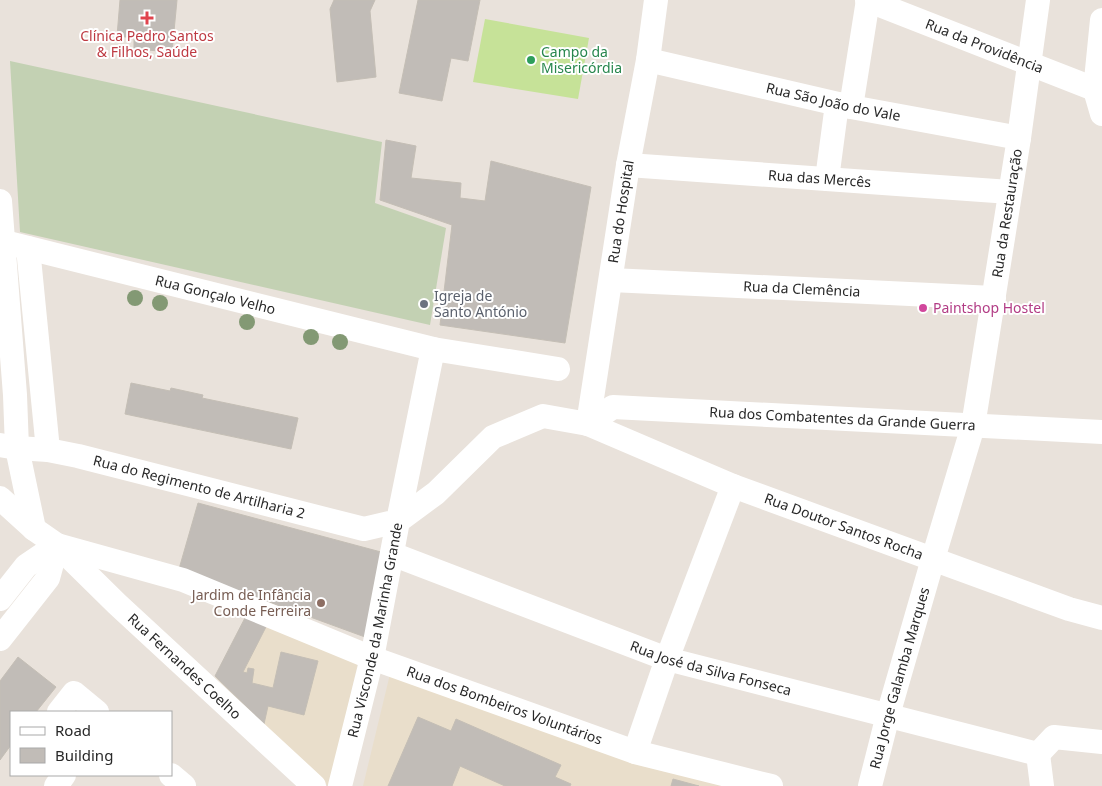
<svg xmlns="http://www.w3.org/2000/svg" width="1102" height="786" font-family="'Noto Sans',sans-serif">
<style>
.education{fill:#e9decb}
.cemetery{fill:#c3d1b3}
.pitch{fill:#c6e298}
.building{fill:#c1bcb7;stroke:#c4beb5}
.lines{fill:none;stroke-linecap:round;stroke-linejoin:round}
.minor{stroke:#fff;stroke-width:24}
.tree{fill:#839974}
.health-dot{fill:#e0444e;stroke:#fff;stroke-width:2}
.leisure-dot{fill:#2e9e5b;stroke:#fff;stroke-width:2}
.worship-dot{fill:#6b7280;stroke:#fff;stroke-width:2}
.hotel-dot{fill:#d1479c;stroke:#fff;stroke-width:2}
.education-dot{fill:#8d6e63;stroke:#fff;stroke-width:2}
.labels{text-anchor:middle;stroke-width:4;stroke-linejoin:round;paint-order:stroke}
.health-label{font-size:14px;fill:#be3a42;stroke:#fff}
.street-label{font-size:14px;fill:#282828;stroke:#fff}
.leisure-label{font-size:14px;fill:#27864d;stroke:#fff;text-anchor:start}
.worship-label{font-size:14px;fill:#5b616d;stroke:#fff;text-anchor:start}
.hotel-label{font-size:14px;fill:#b23c85;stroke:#fff;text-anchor:start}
.education-label{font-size:14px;fill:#785e54;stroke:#fff;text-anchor:end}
</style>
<rect width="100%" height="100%" fill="#e9e2db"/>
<!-- education -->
<path class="education" d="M247,614L359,658L330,786H328L215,677Z
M391,670L734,786H363Z"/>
<!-- cemetery -->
<path class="cemetery" d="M10,61L382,142L375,203L446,228L430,325L20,232Z"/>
<!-- pitch -->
<path class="pitch" d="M485,19L589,38L578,99L473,82Z"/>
<!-- building -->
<path class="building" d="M120,0H177L172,52L134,49V38L117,36Z
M334,0H375L370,11L376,77L337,82L330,9Z
M418,0H480L468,61L451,58L442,101L399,93Z
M386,140L416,146L411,178L461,183L460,198L485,201L491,161L591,187L565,343L440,325L452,225L380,200Z
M131,383L170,391L171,388L203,395L202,398L298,418L291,449L125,414Z
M198,503L381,552L365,637L179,569Z
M247,614L268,623L243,672L247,673L248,668L254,669L252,683L273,688L281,652L318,661L304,715L268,706L264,724L215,676Z
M18,657L56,687L36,712H11V745L0,760V681Z
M418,717L451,731L456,719L561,765L555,777L571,784L570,786H505L460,766L452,786H388Z
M673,779L699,786H671Z"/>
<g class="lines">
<!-- minor -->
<g class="minor">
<path id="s1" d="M867,0L1102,92"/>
<path d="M1102,20L1095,90L1102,114"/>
<path id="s2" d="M648,60L851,107L1019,138"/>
<path d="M851,107L868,0"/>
<path id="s3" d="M628,165L1010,192"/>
<path d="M827,179L837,104"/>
<path d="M0,201L15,395L17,448L34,529"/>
<path id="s4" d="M0,241L433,349"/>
<path d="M28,248L48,450"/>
<path id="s5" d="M611,280L994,298"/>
<path id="s6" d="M588,424L613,407L1102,432"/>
<path id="s7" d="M588,424L628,165L648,60L656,0"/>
<path id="s8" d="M0,445L17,448L48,450L78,456L364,529L398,521L433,349L558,369"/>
<path id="s9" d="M0,498L34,529L57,545L117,604L314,786"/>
<path id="s10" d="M57,545L183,580L372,658L635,752L771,786"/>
<path id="s11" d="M392,554L667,659L1038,754"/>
<path d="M0,599L26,566L57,545"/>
<path d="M0,639L48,578L57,545"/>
<path d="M59,712L74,693L97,712"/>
<path d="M635,752L667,659L733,486"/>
<path d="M1038,754L1054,737L1102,742"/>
<path d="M1038,754L1042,786"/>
<path d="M171,775L184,786"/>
<path d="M56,786L64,775"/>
<path id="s12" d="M340,786L372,658L398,521L436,493L493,437L543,416L588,424L733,486L1069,609L1102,618"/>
<path id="s13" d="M870,786L888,715L933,559L973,426L1019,138L1038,0"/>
</g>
</g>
<!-- trees -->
<g class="tree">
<circle cx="135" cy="298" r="8"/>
<circle cx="160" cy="303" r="8"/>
<circle cx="247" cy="322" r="8"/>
<circle cx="311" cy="337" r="8"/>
<circle cx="340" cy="342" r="8"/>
</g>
<!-- markers -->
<path class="health-dot" d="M144.5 10.5h5v5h5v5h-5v5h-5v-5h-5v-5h5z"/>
<circle class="leisure-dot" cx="531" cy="60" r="5"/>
<circle class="worship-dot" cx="424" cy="304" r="5"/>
<circle class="hotel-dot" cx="923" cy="308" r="5"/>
<circle class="education-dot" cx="321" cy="603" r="5"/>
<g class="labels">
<!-- health labels -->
<g class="health-label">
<text x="147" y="41">Clínica Pedro Santos<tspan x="147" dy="16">&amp; Filhos, Saúde</tspan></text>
</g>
<!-- street labels -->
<g class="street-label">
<text dy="5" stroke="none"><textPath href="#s1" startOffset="126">Rua da Providência</textPath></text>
<text dy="5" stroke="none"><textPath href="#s2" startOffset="190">Rua São João do Vale</textPath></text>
<text dy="5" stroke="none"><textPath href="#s3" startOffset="192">Rua das Mercês</textPath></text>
<text dy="5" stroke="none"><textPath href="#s7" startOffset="215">Rua do Hospital</textPath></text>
<text dy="5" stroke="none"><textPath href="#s13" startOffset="590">Rua da Restauração</textPath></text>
<text dy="5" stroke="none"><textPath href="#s5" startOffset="191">Rua da Clemência</textPath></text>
<text dy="5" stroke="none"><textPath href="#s4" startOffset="222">Rua Gonçalo Velho</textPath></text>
<text dy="5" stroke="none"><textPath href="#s6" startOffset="260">Rua dos Combatentes da Grande Guerra</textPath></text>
<text dy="5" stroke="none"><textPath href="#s8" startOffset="204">Rua do Regimento de Artilharia 2</textPath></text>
<text dy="5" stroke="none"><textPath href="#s12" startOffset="774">Rua Doutor Santos Rocha</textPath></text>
<text dy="5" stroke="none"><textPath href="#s12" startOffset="160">Rua Visconde da Marinha Grande</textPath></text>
<text dy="5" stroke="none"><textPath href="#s9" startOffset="250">Rua Fernandes Coelho</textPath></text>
<text dy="5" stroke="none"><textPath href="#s11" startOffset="339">Rua José da Silva Fonseca</textPath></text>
<text dy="5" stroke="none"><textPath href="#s13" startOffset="112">Rua Jorge Galamba Marques</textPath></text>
<text dy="5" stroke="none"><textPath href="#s10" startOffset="476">Rua dos Bombeiros Voluntários</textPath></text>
</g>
<!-- leisure labels -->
<g class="leisure-label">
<text x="541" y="57">Campo da<tspan x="541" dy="16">Misericórdia</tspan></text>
</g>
<!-- worship labels -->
<g class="worship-label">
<text x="434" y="301">Igreja de<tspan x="434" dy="16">Santo António</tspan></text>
</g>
<!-- hotel labels -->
<g class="hotel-label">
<text x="933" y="313">Paintshop Hostel</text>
</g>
<!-- education labels -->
<g class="education-label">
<text x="311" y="600">Jardim de Infância<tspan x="311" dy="16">Conde Ferreira</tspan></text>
</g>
</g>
<!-- legend -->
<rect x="10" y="711" width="162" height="65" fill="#ffffff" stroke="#a9a9a9"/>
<rect x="20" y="727" width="25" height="8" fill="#ffffff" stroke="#a9a9a9"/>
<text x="55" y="736" font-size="15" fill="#282828">Road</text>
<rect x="20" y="748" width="25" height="15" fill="#c1bcb7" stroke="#a9a9a9"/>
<text x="55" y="761" font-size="15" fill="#282828">Building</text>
</svg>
